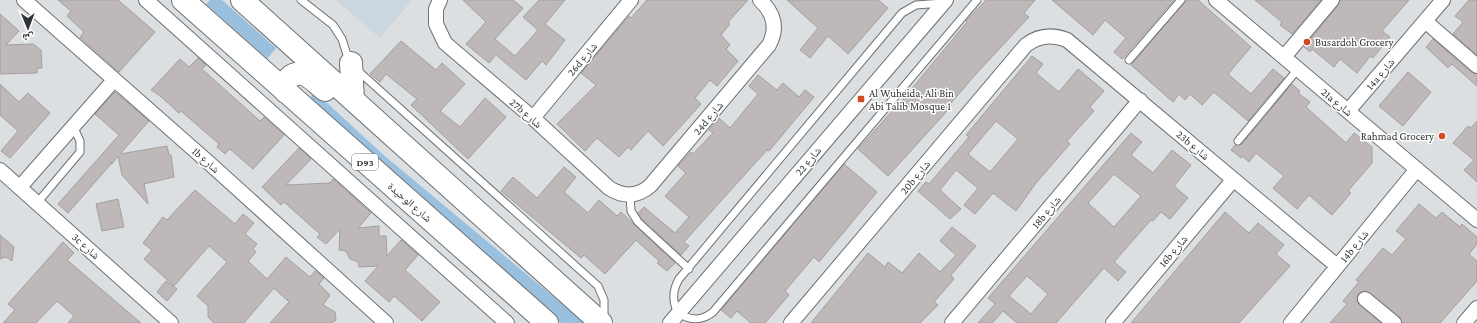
<svg xmlns="http://www.w3.org/2000/svg" width="1477" height="323" font-family="'Crimson Pro','Noto Naskh Arabic',serif">
<style>
.built{fill:#ccd6de}
.green{fill:#9ac0e0}
.building{fill:#beb9b8;stroke:#a49f9e;fill-rule:evenodd}
.lines{fill:none;stroke-linecap:round;stroke-linejoin:round}
.service-casing{stroke:#6e7173;stroke-width:9}
.minor-casing{stroke:#6e7173;stroke-width:16}
.primary-casing{stroke:#6e7173;stroke-width:24}
.service{stroke:#fff;stroke-width:7}
.minor{stroke:#fff;stroke-width:14}
.primary{stroke:#fff;stroke-width:22}
.poi-dot{fill:#d24921;stroke:#fff;stroke-width:1.5}
.labels{text-anchor:middle;stroke-width:3;stroke-linejoin:round;paint-order:stroke}
.shield{fill:#fff;stroke:#6f7071;stroke-width:1}
.shield-label{font-size:10px;font-weight:bold;fill:#313334}
.poi-label{font-size:11px;fill:#313334;stroke:#fff;text-anchor:start}
.street-label{font-size:11px;fill:#313334;stroke:#fff}
</style>
<rect width="100%" height="100%" fill="#dcdfe2"/>
<!-- built -->
<path class="built" d="M336,0H412L380,38Z"/>
<!-- green -->
<path class="green" d="M210,0H222L276,48L267,59L206,4Z
M312,93H316L386,157L585,323H561L311,99Z"/>
<!-- building -->
<path class="building" d="M58,0H118L155,32L119,72L80,37L84,32L67,16L71,11Z
M463,0H513L523,8L495,39L515,56L538,30L523,17L539,0H565L545,24L565,40L546,65L542,61L526,80L496,55L489,63L466,44L486,22Z
M647,0H748L728,22L730,24L721,35L730,45L726,49L738,61L717,86L710,80L695,98L701,104L663,146L648,131L631,150L628,147L619,157L597,138L585,151L557,124L596,85L581,73L629,16L631,18Z
M787,0H878L888,8L848,54L828,36L810,58L800,50L818,28Z
M986,0H1035L1024,13L1029,17L975,75L946,109L948,110L888,176L858,149L904,98L967,22L966,21Z
M1052,0H1174L1122,59L1114,52L1126,38L1105,20L1093,35Z
M1186,0H1198L1251,47L1228,74L1251,94L1273,69L1284,78L1248,121L1214,92L1202,105L1190,94L1185,100L1179,94L1173,102L1131,65Z
M1255,0H1321L1292,34L1280,25L1282,22Z
M1340,0H1409L1382,31L1390,37L1373,58L1370,56L1357,73L1340,59L1334,67L1312,49L1310,52L1304,47L1338,5Z
M1469,0H1477V55L1453,34L1463,22L1455,16Z
M0,14L19,31L6,45L33,44L41,50L42,68H37V73L0,74Z
M1433,39L1471,72L1477,74V86L1452,64L1448,68L1426,47Z
M401,41L436,70L442,63L465,84L440,111L460,127L485,98L506,117L468,159L411,105L417,99L386,74L380,82L370,74Z
M1032,56L1043,64L1036,73L1059,92L1078,69L1104,91L1090,107L1094,111L1067,141L1070,144L1036,183L1016,211L993,193L975,214L964,205L978,188L956,170L940,190L961,209L950,219L918,191L926,182L929,184L969,137L966,135ZM996,121L1018,139L990,172L968,154Z
M198,58L206,65L202,69L260,121L264,117L284,135L253,169L230,149L225,154L217,147L219,144L181,111L179,113L159,95L151,90L180,59L189,67Z
M1408,72L1431,92L1403,126L1379,106Z
M758,75L777,90L783,83L799,97L805,90L814,97L769,151L767,150L684,242L689,246L681,255L642,219L638,213L644,207L675,233L689,217L665,196L686,173L678,166L691,152L693,154L713,133L709,130L719,118L730,128L758,94L749,86Z
M0,84L19,102L28,93L50,113L10,158L1,151L18,131L0,115Z
M1292,84L1300,91L1298,93L1310,102L1306,107L1346,143L1354,133L1372,147V163L1348,191L1351,193L1332,215L1309,195L1297,209L1273,188L1284,176L1256,153L1249,162L1242,156L1241,158L1231,150L1235,145L1242,144Z
M115,92L149,121L120,154L167,146L169,155H171L174,177L144,184L148,204L122,175L118,156L112,164L111,162V164L68,213L58,204L119,135L95,114Z
M1477,121V182L1464,170L1474,160L1453,143L1468,126L1471,128Z
M1131,133L1142,142L1131,155L1153,173L1172,150L1191,165L1174,186L1188,198L1170,219L1161,212L1153,221L1151,220L1114,262L1126,272L1118,281L1104,268L1056,323H1017L1003,311L992,323H978L995,304L988,298ZM1114,174L1141,196L1114,227L1088,203ZM1027,276L1048,294L1031,314L1009,296Z
M299,148L311,159L286,185L330,183L333,179L371,213L358,228L379,226V236H386L387,256L401,240L418,255L405,270L440,302L422,321L394,296L389,302L365,281L378,266L359,267L358,262L350,259L346,251L339,250L340,229L326,244L317,237L320,234L284,202L281,205L262,187Z
M844,164L877,192L819,262L814,257L785,291L789,295L765,323H751L737,311L731,318L721,310Z
M564,167L576,177L564,192L588,213L599,200L617,216L621,212L675,263L667,271L657,263L659,261L636,240L605,274L584,255L581,258L501,191L513,177L537,198Z
M195,190L235,224L243,214L254,223L245,234L257,244L253,249L256,252L248,261L267,279L286,257L310,277L315,271L324,278L319,284L330,295L323,305L335,312L336,320L332,323H270L289,302L274,288L244,323H214L208,317V306L197,296L227,262L209,246L174,286L144,259L152,250L143,243L163,217L167,220Z
M118,199L124,227L102,231L96,204Z
M1419,204L1436,218L1442,212L1460,227L1462,224L1477,237V244L1469,254L1477,261V281L1440,323H1402L1399,316L1366,291L1358,294L1357,302L1381,323H1330L1347,304L1343,301L1359,282L1356,280L1383,248L1392,255L1406,239L1396,231Z
M1225,212L1249,233L1258,223L1284,245L1276,254L1290,266L1239,323H1131Z
M952,227L976,246L951,275L954,279L934,302L938,305L920,323H811L868,253L885,267L888,262L902,273L919,253L940,272L956,255L940,241Z
M0,235L14,247L12,261L6,257L0,259Z
M63,242L74,253L67,260L141,323H68L74,316L57,301L36,323H3L15,310L8,304Z
M166,281L177,289L167,301L157,292Z"/>
<g class="lines">
<!-- service casing -->
<g class="service-casing">
<path id="service" d="M301,0L333,25L342,39L349,61
M943,3L916,5L902,13L679,279C672,291 672,301 678,313C691,321 702,321 713,312L977,0
M1129,60L1181,0
M356,69L598,286L604,300V321
M1238,141L1298,69
M630,195L631,211L638,222L689,269
M37,203L80,152V141L73,126"/>
</g>
<!-- minor casing -->
<g class="minor-casing">
<path id="minor" d="M24,0L208,162L386,323
M146,0L507,323
M440,0L436,9V24L445,43L533,118L609,188C623,197 637,197 650,186L769,45C778,28 774,13 760,0
M1216,0L1477,220
M1425,21L1477,66
M1284,57L1332,0
M1348,111L1443,0
M533,118L631,0
M0,170L171,323
M20,187L114,80
M1365,299L1394,323
M670,323L946,0
M791,323L1026,45C1039,35 1052,34 1067,40L1337,266
M952,323L1140,100
M1113,323L1233,180
M1291,323L1417,169
M1464,323L1477,308"/>
</g>
<!-- primary casing -->
<g class="primary-casing">
<path id="primary" d="M183,0L547,323
M242,0L601,323
M351,63L353,100
M286,92C285,87 285,82 289,78C302,66 315,82 325,90"/>
</g>
<!-- service -->
<use href="#service" class="service"/>
<!-- minor -->
<use href="#minor" class="minor"/>
<!-- primary -->
<use href="#primary" class="primary"/>
</g>
<!-- markers -->
<g class="poi-dot">
<circle cx="1307" cy="42" r="4"/>
<rect x="857" y="95" width="8" height="8" rx="2"/>
<circle cx="1442" cy="136" r="4"/>
</g>
<g class="labels">
<!-- shield labels -->
<rect class="shield" x="352" y="154" width="26" height="16" rx="3"/>
<g class="shield-label">
<text x="365" y="166">D93</text>
</g>
<!-- poi labels -->
<g class="poi-label">
<text x="1315" y="46">Busardoh Grocery</text>
<text x="869" y="97">Al Wuheida, Ali Bin<tspan x="869" dy="13">Abi Talib Mosque 1</tspan></text>
<text x="1434" y="140" text-anchor="end">Rahmad Grocery</text>
</g>
<!-- street labels -->
<g class="street-label">
<text transform="translate(582 59) rotate(-50)" y="4">26d شارع</text>
<text transform="translate(1380 74) rotate(-50)" y="4">14a شارع</text>
<text transform="translate(1337 102) rotate(40)" y="4">21a شارع</text>
<text transform="translate(526 113) rotate(41)" y="4">27b شارع</text>
<text transform="translate(708 118) rotate(-50)" y="4">24d شارع</text>
<text transform="translate(1193 145) rotate(40)" y="4">23b شارع</text>
<text transform="translate(206 160) rotate(42)" y="4">1b شارع</text>
<text transform="translate(808 161) rotate(-50)" y="4">شارع 22</text>
<text transform="translate(915 177) rotate(-50)" y="4">20b شارع</text>
<text transform="translate(410 202) rotate(41)" y="4">شارع الوحيدة</text>
<text transform="translate(1046 212) rotate(-50)" y="4">18b شارع</text>
<text transform="translate(86 246) rotate(42)" y="4">3c شارع</text>
<text transform="translate(1354 246) rotate(-51)" y="4">14b شارع</text>
<text transform="translate(1173 251) rotate(-50)" y="4">16b شارع</text>
</g>
</g>
<!-- north arrow -->
<g transform="translate(28 28) rotate(179)" stroke="#ffffff" stroke-width="3" paint-order="stroke">
<path d="M0-3L7 15L0 10L-7 15Z" fill="#313334"/>
<text y="-6" font-size="11" font-weight="bold" text-anchor="middle" fill="#313334">ش</text>
</g>
</svg>
